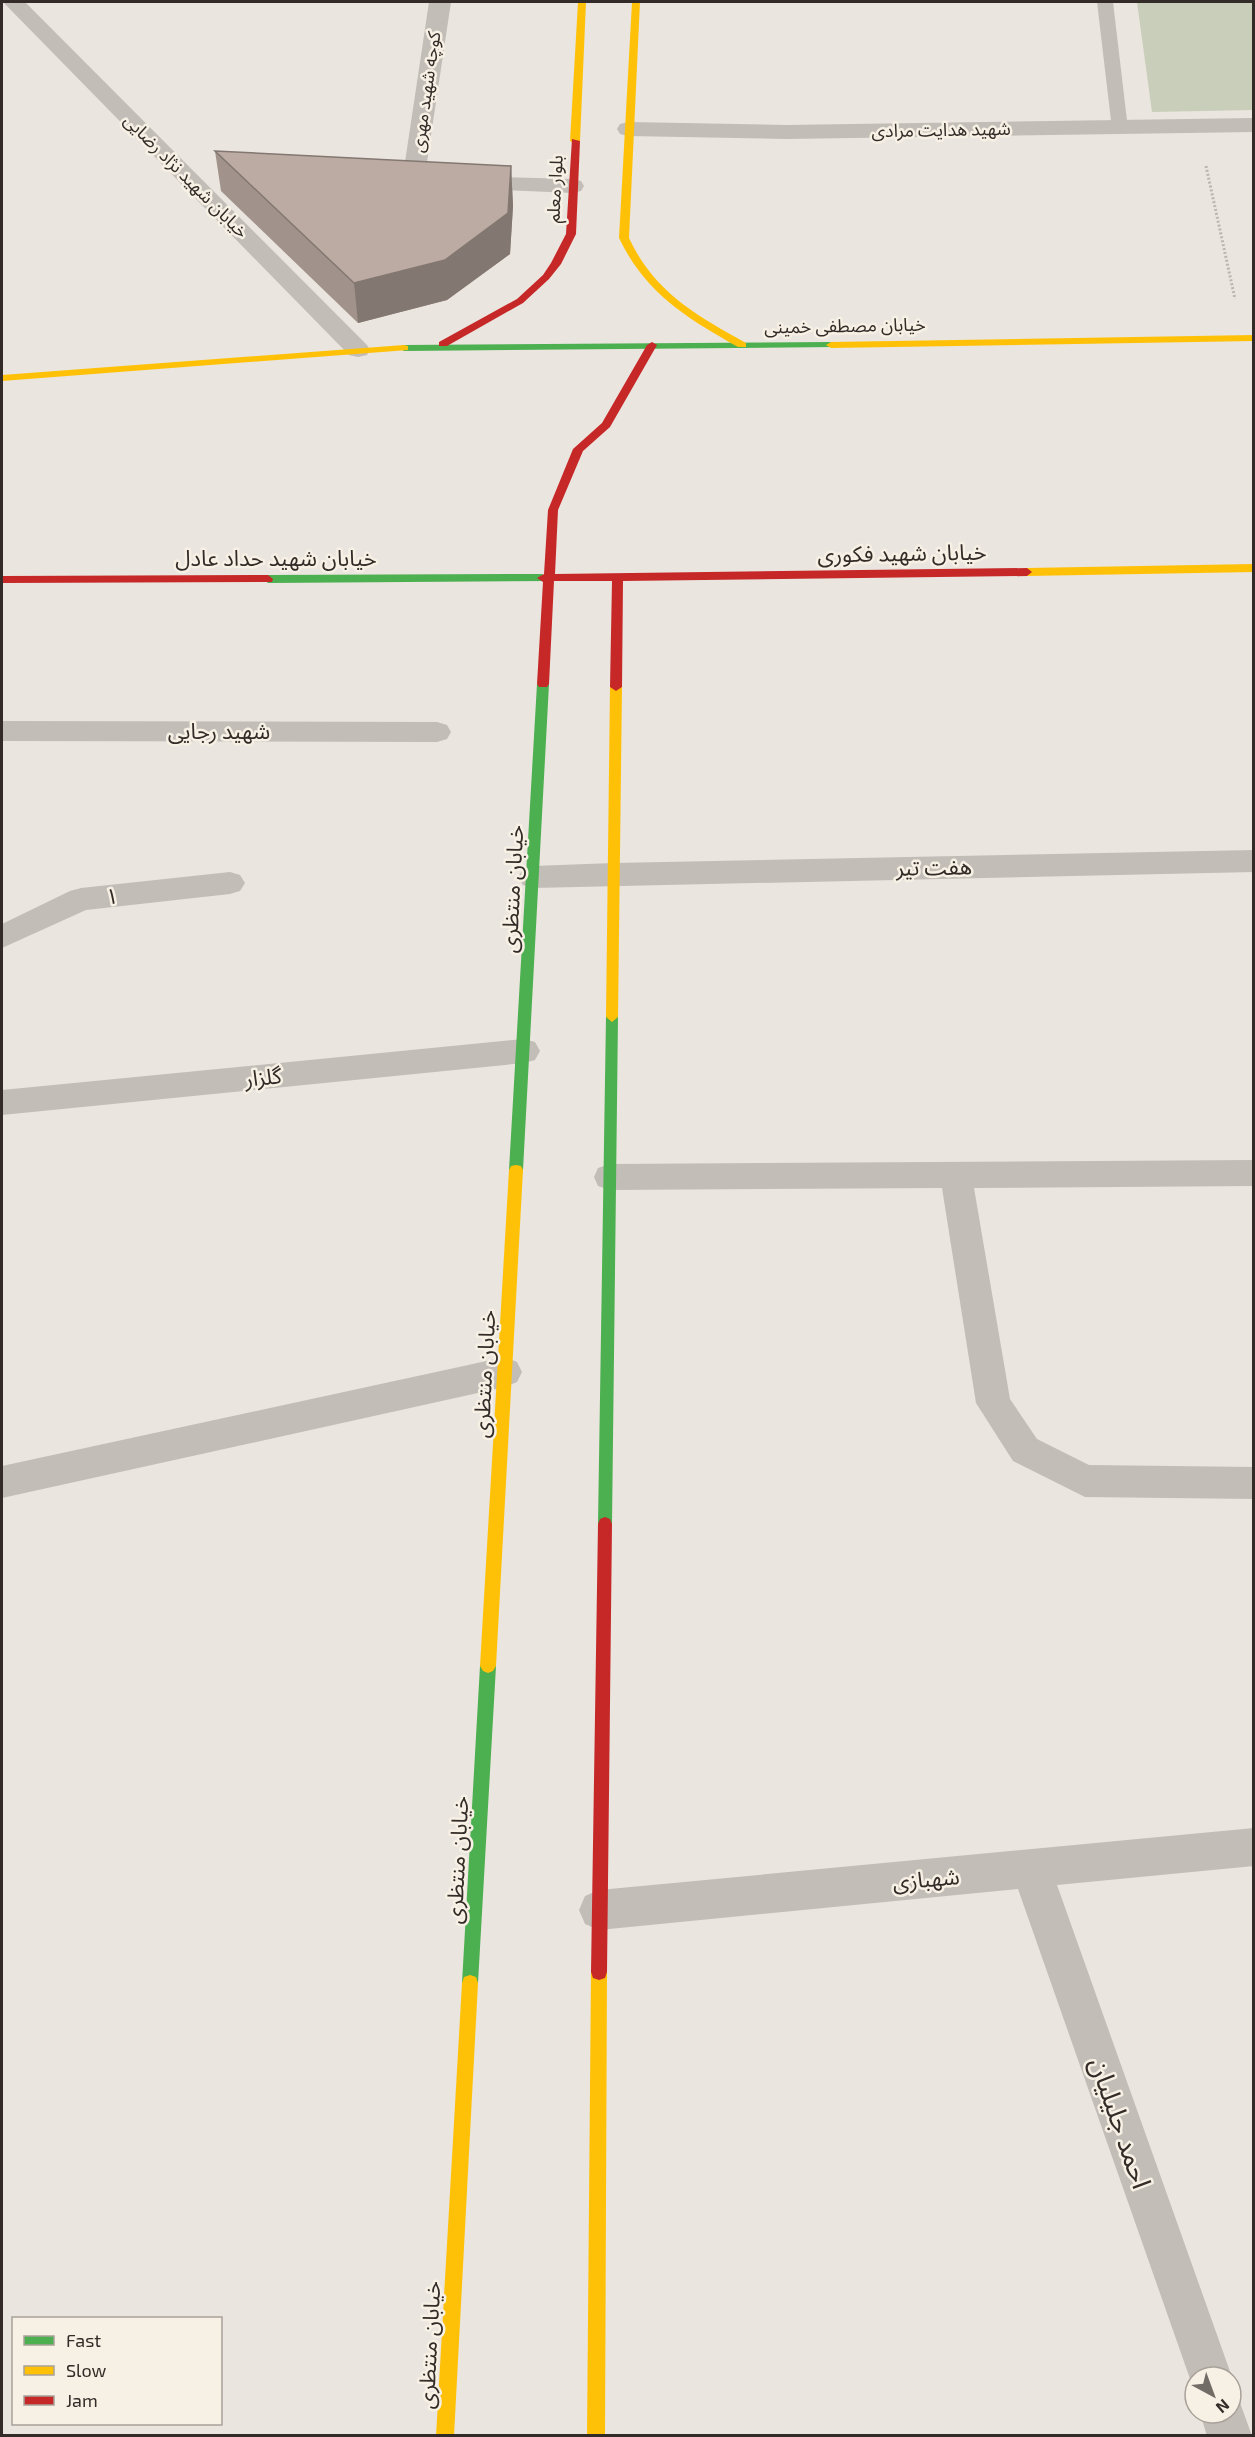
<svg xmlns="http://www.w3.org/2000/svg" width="1255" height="2437" font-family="'Exo 2','Noto Sans Arabic',sans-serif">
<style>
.green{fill:#c8ceba}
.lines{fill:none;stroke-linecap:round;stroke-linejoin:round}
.path{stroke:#bbb6b0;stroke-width:3;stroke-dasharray:2 2;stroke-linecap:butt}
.lane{fill:#c2bdb7;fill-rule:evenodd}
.street{fill:#c2bdb7;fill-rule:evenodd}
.fast{fill:#4caf50;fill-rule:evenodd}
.slow{fill:#ffc107;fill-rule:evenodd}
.jam{fill:#c62828;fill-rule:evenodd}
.wall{fill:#a1938b}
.shaded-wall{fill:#837871}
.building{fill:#bbaba2;stroke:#837871;stroke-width:1.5}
.labels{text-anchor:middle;stroke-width:5;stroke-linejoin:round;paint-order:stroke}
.far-street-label{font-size:18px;fill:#322b27;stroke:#f6f0e5}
.street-label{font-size:22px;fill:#322b27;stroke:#f6f0e5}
.near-street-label{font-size:27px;fill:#322b27;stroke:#f6f0e5}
</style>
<rect width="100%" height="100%" fill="#eae5de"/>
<!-- green -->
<path class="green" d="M1137,2H1253V110L1152,112Z"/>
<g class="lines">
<!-- path -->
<path class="path" d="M1206,166L1235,299"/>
<!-- lane -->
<path class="lane" d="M1097,2H1113L1128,129L1120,134L1112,129Z"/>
<!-- street -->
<path class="street" d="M3,2H25L367,345L370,350L367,355L358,357L349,355Z
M429,2H451L424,182L421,187L413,189L405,187L402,182Z
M1254,118V132L786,139L628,136L620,134L617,129L620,124L628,122L786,125Z
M467,176L573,179L581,181L584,186L581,191L573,193L459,188L456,183L459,178Z
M2,721L437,722L447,725L451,732L447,739L437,742L2,741Z
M1254,850V872L533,888L523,885L518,877L523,869L533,866L614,863Z
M230,872L240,875L245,883L240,891L230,894L86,910L2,948V924L70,891L81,888Z
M524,1039L535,1042L540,1051L535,1060L524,1063L2,1115V1090Z
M1254,1160V1186L974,1188L1010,1399L1037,1439L1089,1465L1254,1467V1499L1085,1497L1013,1461L976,1403L942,1188L610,1190L598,1186L594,1177L598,1168L610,1164Z
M505,1357L517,1362L522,1372L517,1382L505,1387L2,1498V1466Z
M1254,1828V1866L1057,1885L1232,2377L1231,2380V2377H1195V2393L1018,1889L599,1930L585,1924L579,1910L585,1896L599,1890Z
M1231,2394L1238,2397L1252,2436H1207L1200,2413H1231Z"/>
<!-- fast -->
<path class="fast" d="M831,342L836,345L835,347L404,351L399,348L404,345Z
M542,574L547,578L546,581L268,583L263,579L268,575Z
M543,680L549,684L523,1170L521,1174H511L509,1170L537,684Z
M612,1012L618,1017L612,1524L610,1529L605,1531L600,1529L598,1524L606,1017Z
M488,1659L493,1661L496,1666L478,1983L476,1989L470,1991L464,1989L462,1983L480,1666L483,1661Z"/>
<!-- slow -->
<path class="slow" d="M578,2H586L580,141L575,144L570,141Z
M632,2H640L629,238C654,292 696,315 746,343V347H738C687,318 646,294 619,238Z
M1254,335V341L831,348L826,345L831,342Z
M404,345L408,346V350L2,381V375Z
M1254,564V572L1027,576L1022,572L1027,568Z
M616,683L622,687L618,1017L612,1022L606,1017L610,687Z
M516,1165L521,1166L523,1170L496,1666L493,1671L488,1673L483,1671L480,1666L509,1170L511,1166Z
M599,1964L605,1966L607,1972L605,2436H587L591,1972L593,1966Z
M470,1975L476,1977L478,1983L454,2436H436L462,1983L464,1977Z"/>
<!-- jam -->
<path class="jam" d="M572,139L580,141L576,234L561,264L549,279L523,303L447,346H439V342L517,299L543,275L551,263L566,234Z
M652,342L657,345L610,427L583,451L558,510L555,574L1027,568L1032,572L1027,576L623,581L622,687L616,691L610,687L612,581H554L549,684L547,687H539L537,684L543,582L537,578L544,574L548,510L573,449L602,423L647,345Z
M268,575L273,579L272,582L2,583V576Z
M605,1517L610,1519L612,1524L607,1972L605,1978L599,1980L593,1978L591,1972L598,1524L600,1519Z"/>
</g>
<!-- wall -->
<path class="wall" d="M215,151L511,166L513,206L510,254L447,300L358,323L221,191Z"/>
<!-- shaded-wall -->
<path class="shaded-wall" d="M511,166L513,206L510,254L447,300L358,323L354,283Z"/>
<!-- building -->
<path class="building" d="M215,151L511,166L508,213L445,260L354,283Z"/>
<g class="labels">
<!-- far-street labels -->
<g class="far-street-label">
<text transform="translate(426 92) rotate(-82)" y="6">کوچه شهید مهری</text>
<text transform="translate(941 130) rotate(-1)" y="6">شهید هدایت مرادی</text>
<text transform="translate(186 176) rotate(45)" y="6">خیابان شهید نژاد رضایی</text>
<text transform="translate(555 189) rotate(-87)" y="6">بلوار معلم</text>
<text transform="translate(845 326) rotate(-1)" y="6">خیابان مصطفی خمینی</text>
</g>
<!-- street labels -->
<g class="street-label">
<text transform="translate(902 553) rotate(-1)" y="8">خیابان شهید فکوری</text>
<text x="276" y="566">خیابان شهید حداد عادل</text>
<text x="219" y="739">شهید رجایی</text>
<text transform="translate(934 867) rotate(-1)" y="8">هفت تیر</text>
<text transform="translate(512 889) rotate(-87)" y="8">خیابان منتظری</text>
<text transform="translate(112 896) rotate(-6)" y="8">۱</text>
<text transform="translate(263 1077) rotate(-6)" y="8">گلزار</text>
<text transform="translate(484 1374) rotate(-87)" y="8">خیابان منتظری</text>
<text transform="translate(457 1860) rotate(-87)" y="8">خیابان منتظری</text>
<text transform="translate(926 1879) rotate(-5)" y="8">شهبازی</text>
<text transform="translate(429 2345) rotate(-87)" y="8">خیابان منتظری</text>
</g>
<!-- near-street labels -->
<g class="near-street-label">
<text transform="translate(1120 2123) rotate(71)" y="9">احمد جلیلیان</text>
</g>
</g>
<!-- border -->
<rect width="1255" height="2437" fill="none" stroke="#322b27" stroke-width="6"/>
<!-- legend -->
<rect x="12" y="2317" width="210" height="108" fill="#f6f0e5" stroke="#a8a199" stroke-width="1.5"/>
<rect x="24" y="2336" width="30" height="9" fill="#4caf50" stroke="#a8a199" stroke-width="1.5"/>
<text x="66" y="2347" font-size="18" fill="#322b27">Fast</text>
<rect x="24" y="2366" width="30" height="9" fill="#ffc107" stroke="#a8a199" stroke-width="1.5"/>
<text x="66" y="2377" font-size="18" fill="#322b27">Slow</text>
<rect x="24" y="2396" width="30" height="9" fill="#c62828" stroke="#a8a199" stroke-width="1.5"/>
<text x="66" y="2407" font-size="18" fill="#322b27">Jam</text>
<!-- north arrow -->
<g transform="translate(1213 2395) rotate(139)"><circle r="28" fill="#f6f0e5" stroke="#a8a199" stroke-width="1.5"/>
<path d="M0-4.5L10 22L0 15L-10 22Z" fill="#726c67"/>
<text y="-9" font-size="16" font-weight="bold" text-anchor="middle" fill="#322b27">N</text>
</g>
</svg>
